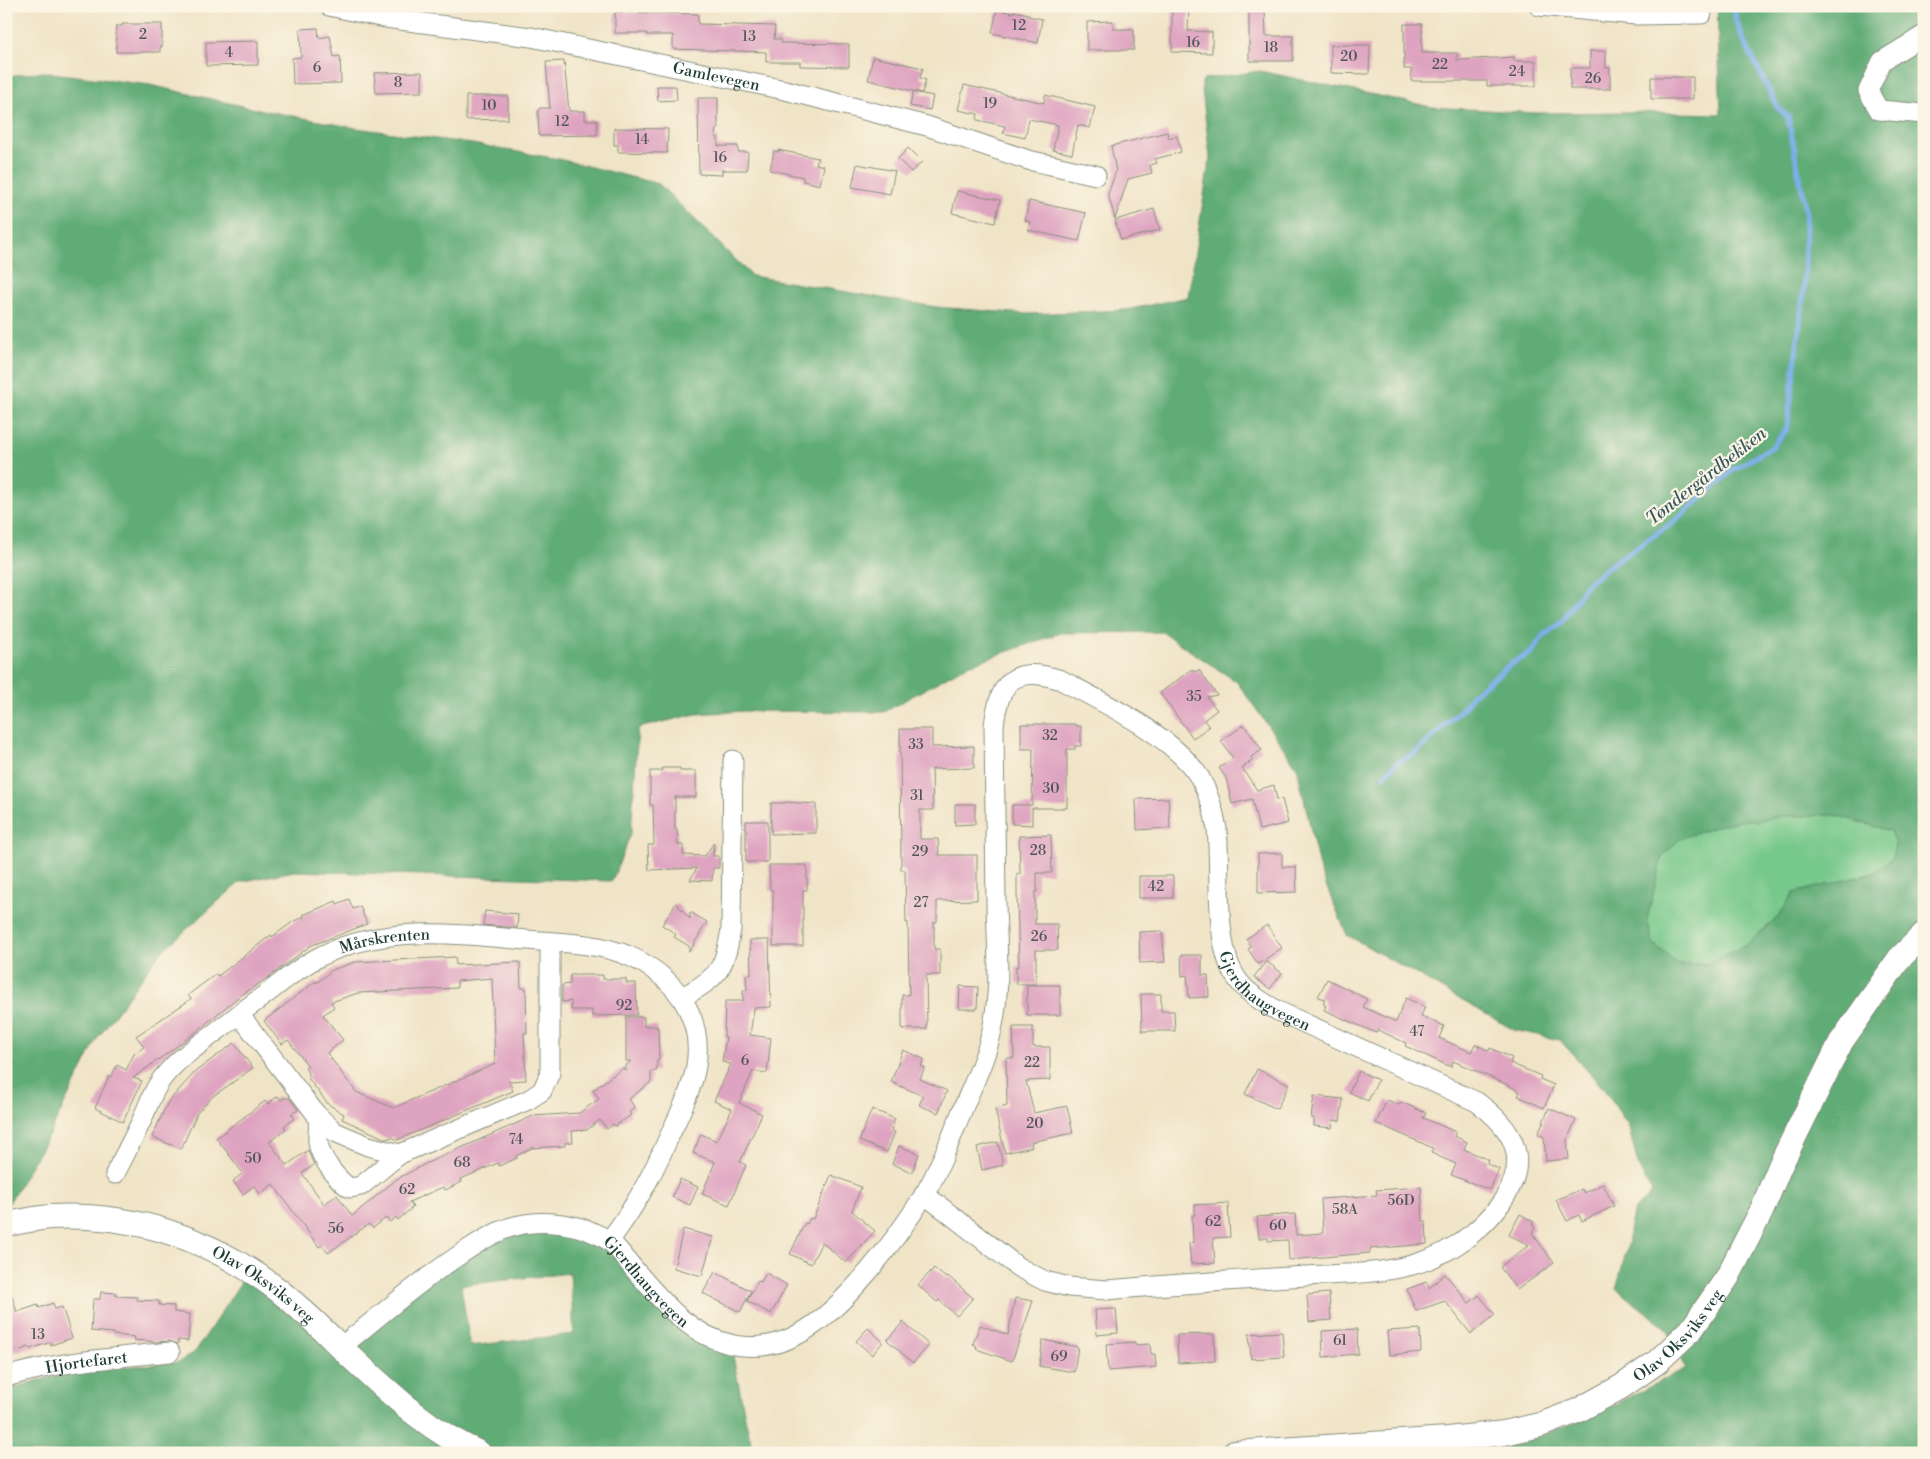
<svg xmlns="http://www.w3.org/2000/svg" width="1930" height="1459" font-family="'Libre Bodoni',serif">
<style>
.green{fill:#77c88b;stroke:#4b8260}
.forest{fill:#61ac77;stroke:#407456;fill-rule:evenodd}
.lines{fill:none;stroke-linecap:round;stroke-linejoin:round}
.stream{stroke:#7baee8;stroke-width:5.5}
.building{fill:#dea3c0;fill-rule:evenodd}
.minor-casing{stroke:#88907e;stroke-width:21}
.tertiary-casing{stroke:#88907e;stroke-width:26}
.minor{stroke:#fff;stroke-width:19}
.tertiary{stroke:#fff;stroke-width:24}
.labels{text-anchor:middle;stroke-width:4.5;stroke-linejoin:round;paint-order:stroke}
.number-label{font-size:14px;fill:#4f5657}
.street-label{font-size:16px;fill:#1f3d34;stroke:#fcf5e5}
.water-label{font-size:18px;font-style:italic;fill:#365961;stroke:#fcf5e5}
</style>
<rect width="100%" height="100%" fill="#fcf5e5"/>
<filter id="ink" filterUnits="userSpaceOnUse"><feTurbulence type="fractalNoise" baseFrequency=".02" numOctaves="2"/><feDisplacementMap in="SourceGraphic" scale="10" xChannelSelector="R" yChannelSelector="G"/><feConvolveMatrix kernelMatrix="1 2 1 2 8 2 1 2 1" color-interpolation-filters="sRGB"/></filter>
<filter id="wash" filterUnits="userSpaceOnUse"><feTurbulence type="fractalNoise" baseFrequency=".0096" numOctaves="4" result="noise"/><feDisplacementMap in="SourceGraphic" scale="20" xChannelSelector="R" yChannelSelector="G"/><feGaussianBlur stdDeviation="1.12" result="paint"/><feColorMatrix in="noise" values="0 0 0 0 0 0 0 0 0 0 0 0 0 0 0 0 0 1.4 0 .05"/><feComposite in="paint" operator="in"/></filter>
<g filter="url(#wash)">
<rect width="100%" height="100%" fill="#f0e4c7"/>
<!-- green -->
<path class="green" d="M1836,815L1890,831L1895,844L1893,857L1874,873L1794,893L1778,917L1746,945L1706,964H1677L1653,943L1647,919L1662,857L1681,838L1724,824L1750,819L1756,821L1782,816Z"/>
<!-- forest -->
<path class="forest" d="M1717,6H1915L1924,35V1453H1485L1516,1445L1601,1412L1686,1368L1667,1328L1616,1289L1629,1241V1230L1634,1211L1652,1192L1639,1168L1628,1125L1603,1088L1560,1040L1514,1030L1347,935L1320,871L1297,767L1237,682L1162,632L1060,633L966,666L884,712L745,711L696,714L638,728L631,833L612,881L294,871L240,882L160,953L97,1039L50,1133L6,1208V76L44,72L150,85L251,108L356,128L466,143L559,159L659,184L752,276L936,307L1027,314L1126,310L1188,297L1210,157L1202,90V82L1204,79L1260,71L1432,107L1537,113L1633,112L1721,114ZM1836,815L1890,831L1895,844L1893,857L1874,873L1794,893L1778,917L1746,945L1706,964H1677L1653,943L1647,919L1662,857L1681,838L1724,824L1750,819L1756,821L1782,816Z
M576,1219L660,1301L722,1354L732,1351L746,1422L754,1453H6V1391C61,1369 121,1368 179,1362L195,1352L247,1273L344,1337L509,1225ZM570,1273L574,1334L470,1346L461,1285Z"/>
<g class="lines">
<!-- stream -->
<path class="stream" d="M1384,776L1395,764L1417,752L1466,705L1472,695L1511,664L1531,653L1543,636L1562,621L1586,585L1613,563L1674,522L1733,470L1772,447L1787,429L1804,290L1806,211L1788,117L1778,108L1744,41L1735,18V6"/>
</g>
<g id="blocks">
<!-- building -->
<path class="building" d="M1172,6L1189,7L1188,31L1212,32V53L1172,52Z
M1265,9L1266,36H1293V61H1249V10Z
M997,10L1014,13V11L1029,14L1028,16L1042,19L1038,43L992,33Z
M615,12L698,14V24L775,26L774,39H781V43L849,44V67L800,66V62H766V52L673,49V35H647V33H615Z
M1113,21V29H1134V50H1087V22Z
M122,24H162V47H160V52H116V26H122Z
M1404,24H1422V53H1457V60L1514,57V61H1536V86H1487V81H1411V69H1404Z
M318,28L319,38L330,36L334,57L340,56L341,83L293,84L292,58L301,57L300,29Z
M258,41V65L206,66V42Z
M1331,45H1370L1369,74L1331,73Z
M1590,51H1606V68H1610V89H1570V68H1590Z
M873,57L923,68L920,78L926,80L922,93L868,80Z
M564,61L569,111H585V120H597V135L539,136L538,111L540,108H550L546,62Z
M422,72V92L376,93L374,73Z
M1651,77H1693V99H1651Z
M964,85L1044,103L1045,95L1095,107L1090,128L1078,125L1072,154L1053,150L1058,125L1029,119L1025,138L1003,133L1005,126L977,120L978,114L958,110Z
M657,86H676L677,100L658,101Z
M913,92L933,96L930,110L910,106Z
M466,96H508V119L466,120Z
M698,98H718V129H716L715,137H718V146H738V152H748L747,170H722V175L699,174Z
M614,128L668,129L667,153L618,152V145H614Z
M1167,132L1169,138L1177,136L1181,152L1155,159L1157,163L1150,165L1152,173L1128,179L1115,219L1108,194L1116,171L1111,146Z
M908,148L922,162L911,172L898,159Z
M778,150L818,158L816,164L824,166L820,185L803,181V177L770,170L774,151L778,152Z
M857,164L895,171L890,194L852,187Z
M957,191L1000,200L995,223L952,213Z
M1029,201L1086,213L1079,241L1028,230L1030,222L1025,220Z
M1154,209L1160,230L1121,240L1115,220Z
M1192,669L1194,672L1199,670L1217,695L1207,697L1217,710L1204,720L1209,727L1193,738L1160,693Z
M1021,724H1075V726H1081V746H1075V749H1067V808H1032V825L1012,824V805H1032L1033,749H1021Z
M1244,725L1262,750L1251,757L1253,760L1242,768L1257,790L1274,785L1277,800L1282,799L1288,823L1259,830L1252,799L1232,804L1226,778L1219,768L1233,758L1221,741Z
M900,729H932V747L974,746V768L932,769L933,810H920V839H938L939,855H977V900L937,901V922H934V949H940V975H926L927,1029H902V995H909L908,922L906,923L905,870H901Z
M662,768H680V771H696V797H675V829H677L678,845H683V855L705,856L714,842L713,856H719V868H713L712,881L690,880L697,868L649,870L648,845H654L653,805H650V771H662Z
M1168,798L1170,828L1137,830L1136,799Z
M785,802L816,804V833L771,834V803H785Z
M955,804H975V824L955,825Z
M746,821H768V862H746Z
M1051,835L1052,873H1037V892H1035V924H1057L1058,950H1036V984H1016V966H1019L1017,893V874H1020L1019,836Z
M1282,853V867H1296L1297,892L1258,893V854Z
M769,865H807V890H803V946H773V890H770Z
M1139,876H1173V898H1139Z
M349,899L353,909L360,906L367,924L310,946L269,977L237,998L191,1036L133,1078L142,1081L123,1122L95,1108L109,1076L111,1077L117,1065L126,1070L134,1054L144,1047L136,1036L191,999L188,995L216,974L218,976L271,935L272,937L294,921L304,917L303,915L336,901L337,904Z
M676,903L690,919V912L707,922L689,952V946L674,937L676,934L662,925Z
M485,911L518,914L517,928L483,925Z
M1267,925L1282,948L1258,964L1248,949L1251,947L1246,939Z
M1162,931L1165,962L1140,963L1139,932Z
M750,940H769L771,1007L754,1008L750,1035L771,1038L767,1073L753,1071L739,1103L762,1114L740,1162L746,1165L729,1205L702,1194L715,1162L693,1153L701,1134L717,1141L732,1109L714,1101L731,1064L722,1062L726,1037H724L725,1001H743V990H747L746,975H751Z
M1181,955H1202V975H1208L1209,997L1189,998L1187,975L1182,976Z
M455,957L456,965L520,962L521,988H526L527,1033H524L526,1080L509,1081L513,1091L397,1140L392,1137L386,1139L342,1119L344,1114L328,1104L308,1078L310,1076L305,1068L308,1066L288,1040L282,1044L264,1021L316,981L317,983L332,970L355,962ZM492,978L495,1064L393,1108L356,1092L327,1053L343,1040L323,1015L334,1007L331,1002L358,993L457,988V981Z
M1266,961L1282,973L1270,989L1254,977Z
M570,975H603V979H626V983H636L637,1015L592,1016V1010H571V1001L562,1002V985L570,984Z
M1327,979L1367,999L1363,1007L1396,1022L1406,998L1425,1007L1421,1016L1444,1026L1439,1038L1471,1052L1475,1044L1489,1051L1490,1048L1512,1058L1510,1063L1541,1076L1540,1079L1554,1085L1544,1108L1518,1096L1520,1092L1510,1086L1453,1061L1451,1067L1405,1046L1406,1043L1378,1030L1376,1033L1324,1010L1326,1006L1324,1005V999L1318,997Z
M1027,985H1060V1015H1027Z
M960,986L978,987L977,1009H959Z
M1141,994H1161V1011H1174L1175,1031H1142Z
M626,1017H644V1026H657L656,1028H658L659,1060H657V1071H651V1082L629,1099L635,1108L629,1112L631,1115L615,1126L613,1124L607,1129L600,1120L587,1130L572,1131L573,1142L565,1143V1146L532,1148L516,1156L517,1158L499,1166L498,1163L461,1179L462,1182L445,1190L443,1187L409,1202L413,1207L398,1220L396,1217L390,1222L386,1218L373,1228L369,1224L328,1253L322,1245L319,1247L273,1184L260,1194L254,1186L243,1194L233,1181L243,1173L216,1138L265,1101L268,1104L278,1096L281,1100L284,1098H289L298,1110L291,1114L295,1118L284,1126L286,1129L269,1142L287,1165L308,1150L314,1165L302,1173L324,1204L337,1195L352,1216L397,1179L425,1164L533,1116L579,1113L599,1099L593,1090L623,1068L626,1072V1065L632,1061H626Z
M1013,1027H1033V1047H1050V1080L1026,1081L1034,1113L1067,1106L1073,1133L1031,1142L1032,1147L1005,1153L995,1109L1007,1106L1006,1058H1014Z
M234,1043L253,1068L212,1097L197,1113L181,1149L152,1137L168,1102L196,1071Z
M903,1050L924,1059L921,1067H925L920,1079L947,1091L938,1113L919,1105L923,1096L891,1082Z
M1257,1069L1289,1084L1277,1109L1245,1094Z
M1359,1071L1378,1080L1368,1101L1349,1092Z
M1314,1096L1343,1099L1340,1121L1333,1120L1332,1128L1314,1126V1118H1311Z
M1387,1100L1399,1105L1401,1102L1426,1113L1423,1118L1456,1132L1454,1136L1467,1142L1464,1149L1489,1160L1487,1164L1499,1169L1490,1190L1451,1175L1456,1164L1431,1153L1433,1148L1376,1123Z
M1549,1108L1576,1120L1567,1140L1569,1159L1546,1161L1544,1137L1538,1134Z
M872,1109L895,1119L891,1130L895,1132L887,1152L859,1141Z
M998,1142L1003,1165L982,1170L977,1147Z
M899,1146L919,1154L912,1172L892,1164Z
M831,1175L861,1187L852,1211L875,1231L846,1263L822,1242L811,1264L790,1254L805,1223L807,1224L810,1218L813,1219Z
M680,1179L698,1187L690,1205L672,1197Z
M1603,1184L1614,1206L1582,1221L1579,1215L1567,1221L1556,1200L1582,1189L1584,1193Z
M1421,1187L1423,1221H1426L1427,1244L1370,1249V1253L1289,1260L1288,1240L1268,1241V1238H1259L1257,1217L1295,1214L1296,1235L1323,1233L1321,1199L1377,1195L1376,1190Z
M1228,1203L1230,1237L1213,1238L1215,1263L1191,1264L1189,1243L1193,1242L1192,1215H1195V1205Z
M1520,1214L1534,1222L1532,1225L1535,1227L1532,1233L1554,1263L1517,1290L1500,1267L1529,1245L1509,1235Z
M683,1229L713,1237L702,1276L674,1268Z
M934,1268L946,1278L948,1276L973,1298L957,1316L939,1300L937,1302L918,1285Z
M715,1272L751,1291L740,1312L703,1293Z
M766,1273L787,1285L771,1314L747,1301L758,1281L761,1282Z
M1445,1274L1469,1303L1479,1295L1495,1315L1471,1334L1445,1301L1416,1311L1407,1289L1427,1282L1429,1288Z
M9,1287L17,1312L38,1305L39,1308L53,1303L55,1309L62,1307L72,1338L51,1345V1342L30,1349L29,1347L6,1355V1288Z
M101,1292L116,1293V1296L137,1297V1300L159,1301V1305L174,1306V1312L190,1314L188,1341L178,1340V1344L169,1341L156,1342L134,1340L135,1337L113,1335V1333L91,1331L93,1299H100Z
M1329,1293L1331,1320L1309,1322L1307,1295Z
M1015,1298L1033,1301L1012,1361L976,1349L977,1346L973,1344L980,1325L1008,1335Z
M1116,1309L1118,1333L1097,1335L1095,1310Z
M903,1322L929,1345L913,1363L887,1340Z
M868,1328L883,1342L872,1355L856,1341Z
M1357,1329L1358,1354L1323,1357L1322,1331Z
M1420,1329L1421,1352L1389,1355L1387,1331Z
M1282,1332L1284,1357L1251,1359L1249,1334Z
M1214,1334L1215,1361L1178,1363L1177,1335Z
M1043,1340L1078,1347L1074,1372L1039,1366Z
M1135,1342V1345L1150,1344L1151,1354H1155L1156,1367L1108,1371L1106,1344Z"/>
</g>
</g>
<g filter="url(#ink)">
<use href="#blocks" fill-opacity="0" stroke="#88907e" stroke-width="1"/>
<g class="lines">
<!-- minor casing -->
<g class="minor-casing">
<g id="minor">
<path id="s1" d="M329,6L385,18L531,37L785,90L927,126L1028,160L1096,175"/>
<path d="M1539,6L1636,15L1702,14"/>
<path d="M1924,35L1882,61L1868,91L1879,110L1924,114"/>
<path d="M682,997C718,978 725,969 731,929L733,760"/>
<path d="M239,1014L316,1114L335,1132L368,1146L400,1154L528,1100L542,1091L550,1073V943"/>
<path d="M316,1114C321,1124 317,1132 318,1142C320,1158 337,1180 350,1188L361,1186L400,1154"/>
<path id="s2" d="M115,1174C124,1156 133,1139 141,1122C147,1109 151,1095 159,1083C171,1065 188,1053 205,1040C224,1026 243,1011 262,997C281,983 300,966 321,956C380,926 453,933 515,939C554,943 593,941 629,956C674,976 704,1015 696,1066C692,1090 679,1115 669,1137C651,1177 636,1206 609,1241"/>
<path id="s3" d="M341,1347C382,1314 422,1279 467,1250C482,1240 498,1230 515,1226C545,1218 584,1224 609,1241C619,1248 626,1260 634,1269C662,1301 689,1336 734,1345C756,1349 779,1345 799,1334C843,1311 898,1237 924,1195C941,1167 952,1135 964,1106C975,1080 988,1053 993,1025C1001,986 997,944 996,904C995,844 995,785 994,726C999,680 1015,665 1061,680C1104,703 1174,736 1200,778C1209,794 1214,811 1217,829C1221,869 1214,941 1234,974C1244,992 1261,1001 1278,1011L1477,1102C1503,1121 1526,1146 1513,1181C1497,1221 1453,1254 1412,1265C1378,1274 1341,1274 1307,1276C1240,1280 1173,1284 1107,1290L1069,1287L1045,1281L1018,1267L924,1194"/>
<path id="s4" d="M6,1377C60,1361 114,1358 170,1352"/>
</g>
</g>
<!-- tertiary casing -->
<g class="tertiary-casing">
<g id="tertiary">
<path id="s5" d="M6,1224C21,1222 36,1218 51,1217C133,1213 209,1238 274,1287C302,1308 327,1334 352,1358C392,1395 429,1431 479,1453"/>
<path id="s6" d="M1234,1453L1448,1439L1504,1433L1540,1425L1577,1411L1621,1387L1657,1362L1691,1330L1727,1278L1761,1212L1780,1166L1841,1042L1899,959L1924,934"/>
</g>
</g>
<!-- minor -->
<use href="#minor" class="minor"/>
<!-- tertiary -->
<use href="#tertiary" class="tertiary"/>
</g>
</g>
<g class="labels">
<!-- number labels -->
<g class="number-label">
<text x="1019" y="30">12</text>
<text x="143" y="39">2</text>
<text x="749" y="41">13</text>
<text x="1193" y="47">16</text>
<text x="1271" y="52">18</text>
<text x="229" y="57">4</text>
<text x="1349" y="61">20</text>
<text x="1440" y="69">22</text>
<text x="317" y="72">6</text>
<text x="1517" y="76">24</text>
<text x="1593" y="83">26</text>
<text x="398" y="87">8</text>
<text x="990" y="108">19</text>
<text x="489" y="110">10</text>
<text x="562" y="126">12</text>
<text x="642" y="144">14</text>
<text x="720" y="162">16</text>
<text x="1194" y="701">35</text>
<text x="1050" y="740">32</text>
<text x="916" y="749">33</text>
<text x="1051" y="793">30</text>
<text x="917" y="800">31</text>
<text x="1038" y="855">28</text>
<text x="920" y="856">29</text>
<text x="1156" y="891">42</text>
<text x="921" y="907">27</text>
<text x="1039" y="941">26</text>
<text x="624" y="1010">92</text>
<text x="1417" y="1036">47</text>
<text x="745" y="1065">6</text>
<text x="1032" y="1067">22</text>
<text x="1035" y="1128">20</text>
<text x="516" y="1144">74</text>
<text x="253" y="1163">50</text>
<text x="462" y="1167">68</text>
<text x="407" y="1194">62</text>
<text x="1401" y="1205">56D</text>
<text x="1345" y="1214">58A</text>
<text x="1213" y="1226">62</text>
<text x="1278" y="1230">60</text>
<text x="336" y="1233">56</text>
<text x="38" y="1339">13</text>
<text x="1340" y="1345">61</text>
<text x="1059" y="1361">69</text>
</g>
<!-- street labels -->
<g class="street-label">
<text dy="6" stroke="none"><textPath href="#s1" startOffset="394">Gamlevegen</textPath></text>
<text dy="6" stroke="none"><textPath href="#s2" startOffset="374">Mårskrenten</textPath></text>
<text dy="6" stroke="none"><textPath href="#s3" startOffset="1724">Gjerdhaugvegen</textPath></text>
<text dy="6" stroke="none"><textPath href="#s3" startOffset="366">Gjerdhaugvegen</textPath></text>
<text dy="6" stroke="none"><textPath href="#s5" startOffset="274">Olav Oksviks veg</textPath></text>
<text dy="6" stroke="none"><textPath href="#s6" startOffset="475">Olav Oksviks veg</textPath></text>
<text dy="6" stroke="none"><textPath href="#s4" startOffset="82">Hjortefaret</textPath></text>
</g>
<!-- water labels -->
<g class="water-label">
<text transform="translate(1706 476) rotate(-38)" y="6">Tøndergårdbekken</text>
</g>
</g>
<!-- margin -->
<rect width="1930" height="1459" fill="none" stroke="#fcf5e5" stroke-width="25"/>
</svg>
